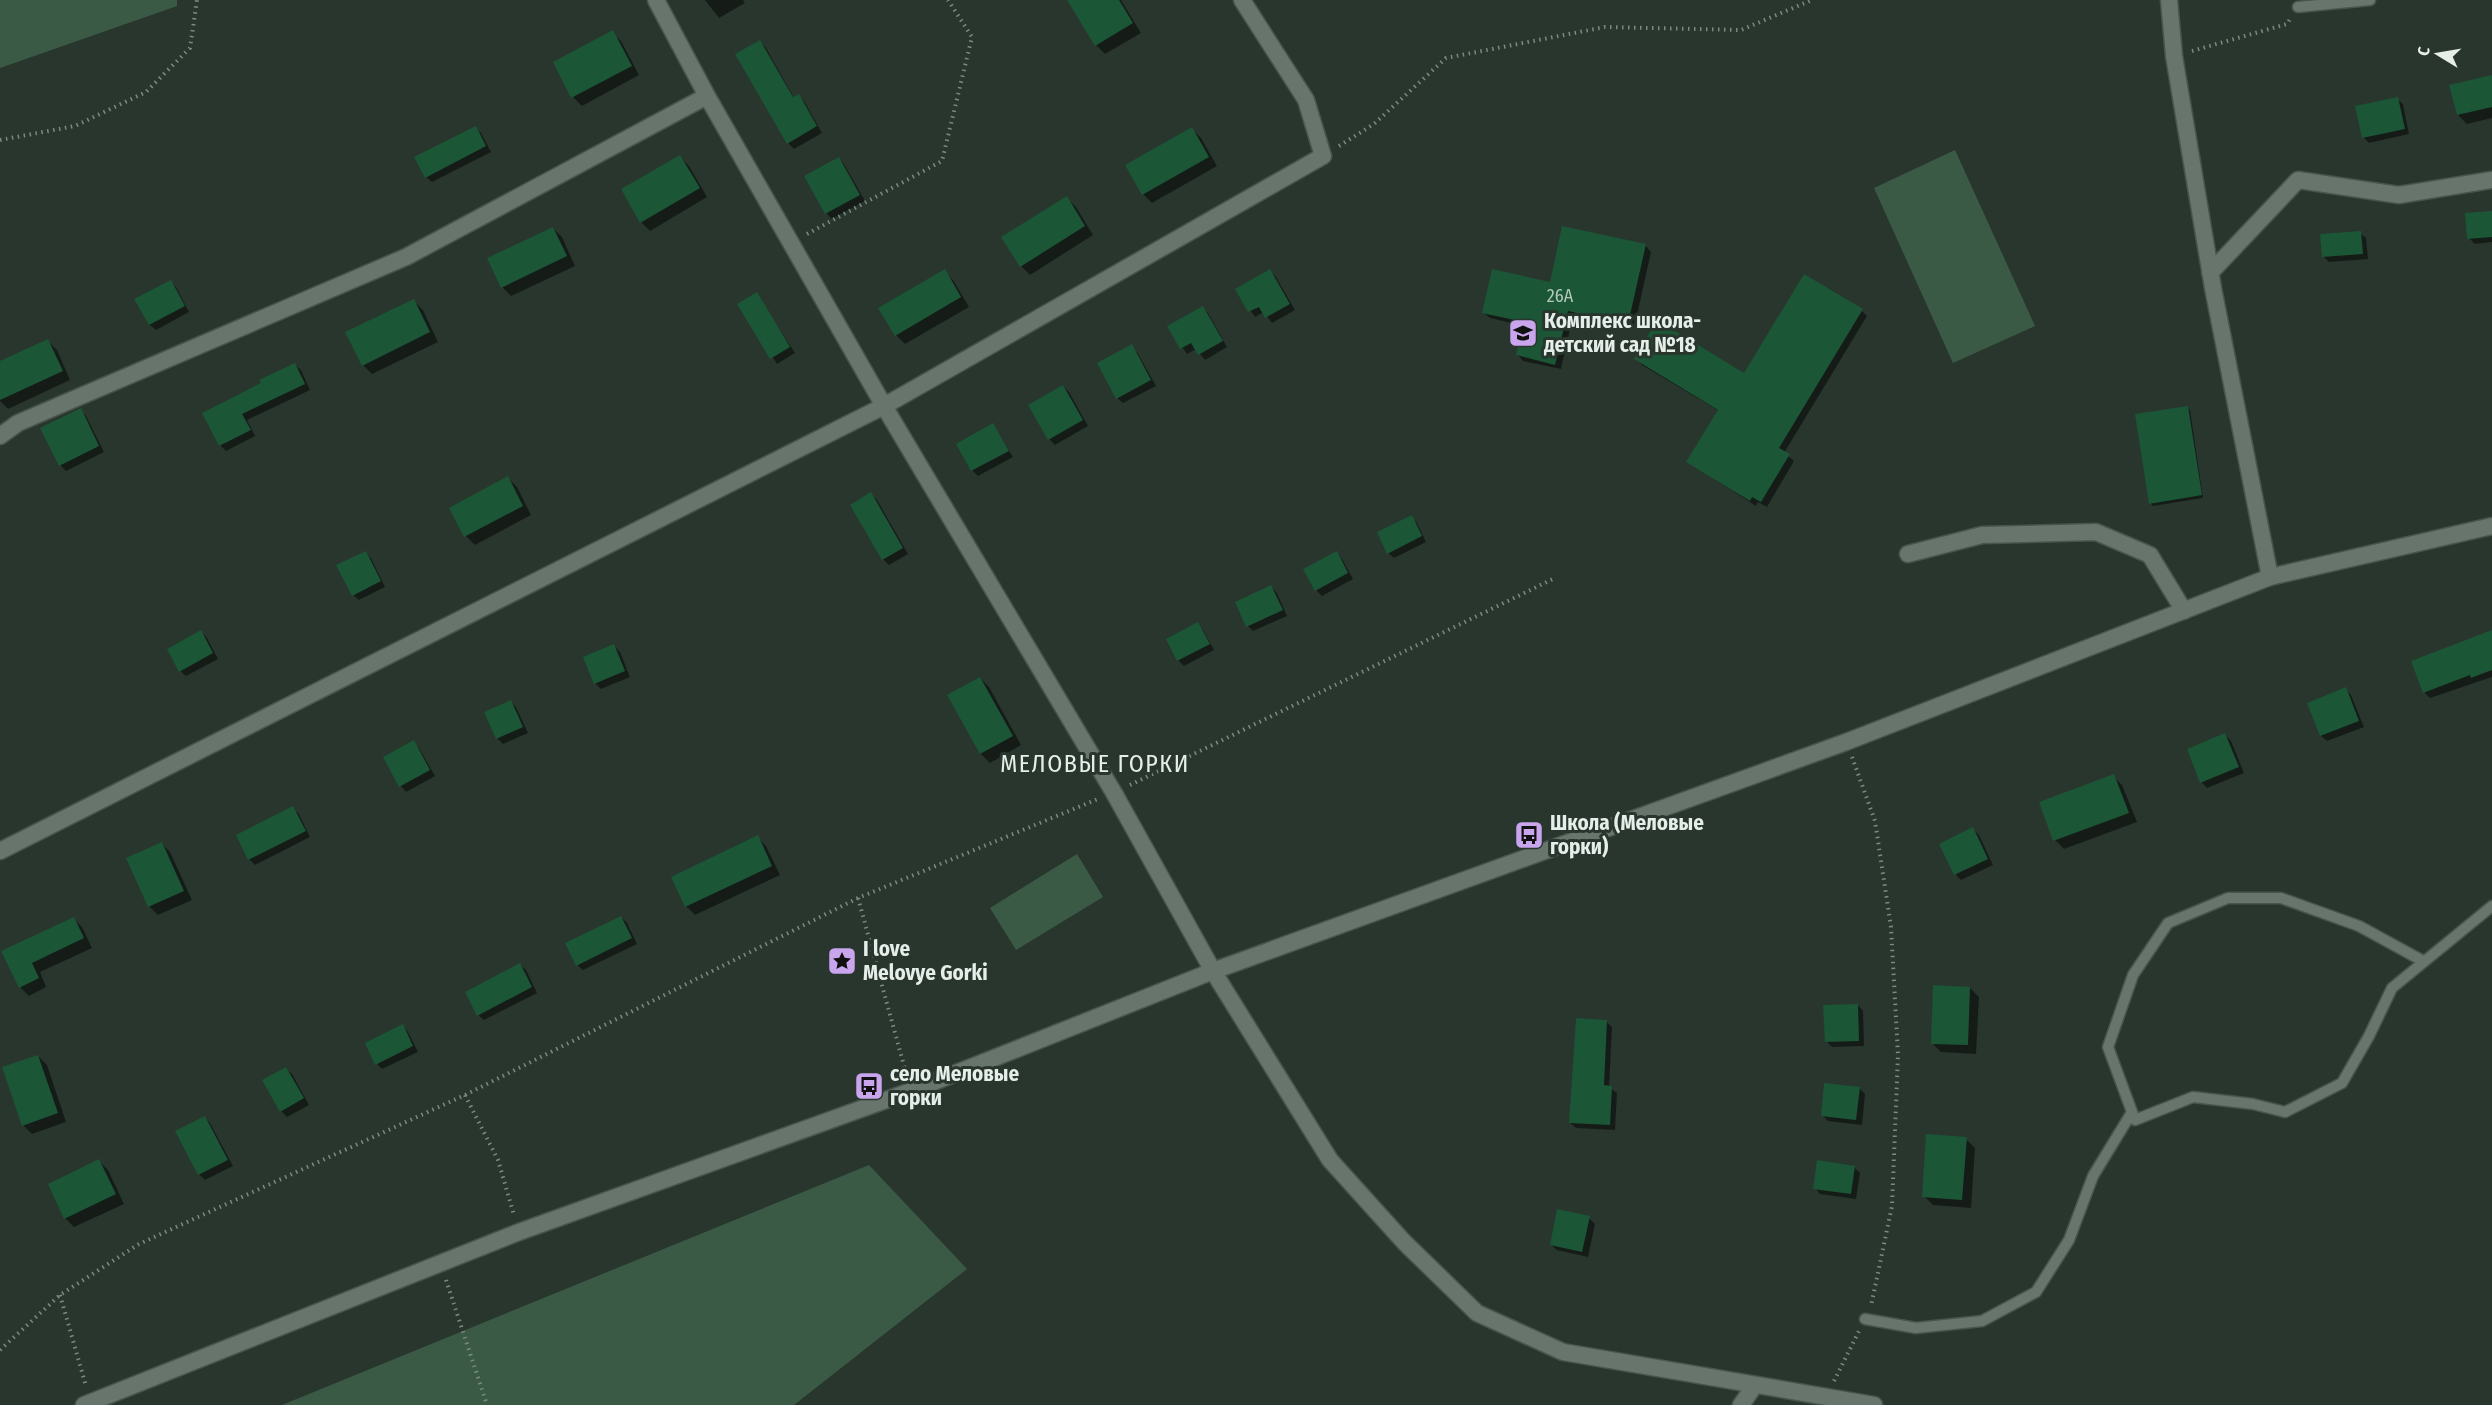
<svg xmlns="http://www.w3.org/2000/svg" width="2492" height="1405" font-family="'Fira Sans Condensed',sans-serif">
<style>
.green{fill:#3a5a46}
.shadow{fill:#0007}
.building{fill:#1b5636}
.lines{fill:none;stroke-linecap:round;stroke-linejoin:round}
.service-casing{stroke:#48544d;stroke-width:13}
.minor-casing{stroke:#48544d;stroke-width:19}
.tertiary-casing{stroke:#48544d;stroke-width:19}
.path{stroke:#7e8982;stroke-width:4;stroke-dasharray:1.5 4.5;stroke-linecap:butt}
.service{stroke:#67756c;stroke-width:10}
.minor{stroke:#67756c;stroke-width:16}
.tertiary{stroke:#67756c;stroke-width:16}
.labels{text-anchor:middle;stroke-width:6;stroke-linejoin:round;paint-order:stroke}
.number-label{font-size:18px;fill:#b3c8bc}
.poi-label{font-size:21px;font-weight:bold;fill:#e6eee9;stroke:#29362e;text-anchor:start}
.quarter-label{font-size:24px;letter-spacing:1.5px;fill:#e6eee9;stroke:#29362e}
</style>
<rect width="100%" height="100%" fill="#29362e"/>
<!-- green -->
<path class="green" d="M0,0H177V6L0,68Z
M1955,150L2035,326L1953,363L1874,188Z
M1077,854L1103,897L1016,950L990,908Z
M869,1165L967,1269L794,1405H282Z"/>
<!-- shadow -->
<path class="shadow" d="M705,0H743L745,3L719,18Z
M1072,0H1121L1141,33L1105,54L1096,45L1070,2Z
M612,32L621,41L639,75L582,106L573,97Z
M760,42L766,48L794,98L798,95L804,101L822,133L794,149L788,143Z
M2492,76V118L2467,124L2458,115Z
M2397,99L2403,104L2409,134L2369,143L2363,137Z
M476,128L481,133L491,152L432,182L426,177Z
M1192,129L1201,138L1217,166L1152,203L1143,194Z
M680,157L689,166L707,197L650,231L641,222Z
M839,158L844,164L865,201L832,219L826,213Z
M1067,198L1076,207L1093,235L1030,275L1021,266Z
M2492,213V242L2475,244L2469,238Z
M553,228L562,237L575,266L511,296L502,287Z
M1563,228L1646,246L1651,252L1634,329L1573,316L1561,369L1523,361L1518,355L1524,326L1490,318L1484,313L1551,284Z
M2360,233L2366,238L2368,259L2329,262L2323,256Z
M944,271L953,280L969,307L905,344L896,335Z
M1270,271L1276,277L1295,310L1272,323L1264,312L1255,317L1237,290Z
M170,282L176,287L189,312L156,330L150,325L136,300Z
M756,294L795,353L777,364L739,304Z
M414,301L423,310L438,342L372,374L363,365Z
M1203,308L1208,313L1227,347L1205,360L1196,349L1187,354L1169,327Z
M1862,311L1867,316L1784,453L1794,461L1767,507L1758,502L1756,506L1688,462L1719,411L1642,365L1636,359L1744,375Z
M48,341L57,350L70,380L8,409L0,401V363Z
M1131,346L1137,352L1156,386L1123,403L1117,398Z
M295,365L301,370L310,390L247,420L255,436L226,451L220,445L263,383Z
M1063,386L1069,392L1088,426L1055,445L1049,439Z
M2187,407L2190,410L2203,498L2153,506L2150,503Z
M81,410L86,416L104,452L66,471L60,465Z
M993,425L1013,457L978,476L972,470L958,444Z
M508,478L517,487L531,515L475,545L466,536L451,509Z
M871,494L877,500L908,554L889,565L883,559Z
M1411,517L1417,523L1426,542L1394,558L1388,553Z
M365,552L371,558L385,587L359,600L353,595Z
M1337,553L1342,559L1353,579L1322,596L1316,590Z
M1271,587L1277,593L1287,616L1253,631L1248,626Z
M1198,624L1203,630L1214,650L1184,666L1178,660Z
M2492,631V677L2430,698L2424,692Z
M201,632L207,638L218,659L186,676L180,671Z
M614,646L620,652L630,677L601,689L595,683Z
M980,678L989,687L1021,745L990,763L981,754L949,696Z
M2345,689L2351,695L2364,727L2327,741L2321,736L2309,704Z
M511,702L516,707L528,733L503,744L497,738Z
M2225,735L2231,741L2244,773L2207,788L2201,782Z
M414,742L419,748L435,776L406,792L401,786L385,758Z
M2113,776L2122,785L2137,822L2064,849L2055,840Z
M293,808L299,814L310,837L255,865L249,859Z
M1973,829L1979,835L1993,865L1961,880L1955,874Z
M757,837L766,846L780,875L695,915L686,906Z
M161,843L170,852L192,900L158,915L149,906Z
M621,917L627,923L637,944L583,970L577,965Z
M73,918L82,927L92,948L40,972L46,987L29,996L20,987L3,952Z
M520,965L526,970L537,993L484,1020L478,1015Z
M1970,988L1979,997L1976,1054L1941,1052L1932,1043Z
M1858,1005L1863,1011L1864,1046L1832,1047L1826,1041Z
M1606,1021L1612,1027L1609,1087L1617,1093L1615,1130L1576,1128L1570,1123Z
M403,1026L408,1032L418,1052L382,1069L377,1064Z
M38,1056L47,1065L66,1122L32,1134L23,1125Z
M286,1069L292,1074L309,1105L287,1117L281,1111Z
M1859,1088L1865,1094L1862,1125L1828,1121L1822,1115Z
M205,1117L210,1123L233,1166L205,1180L199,1174L177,1132Z
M1966,1139L1975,1148L1971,1208L1933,1205L1924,1196Z
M99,1161L108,1170L124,1204L74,1227L65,1218L50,1185Z
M1854,1167L1860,1173L1856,1199L1820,1194L1815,1188Z
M1589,1218L1595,1224L1588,1257L1557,1250L1551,1245Z"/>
<!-- building -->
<path class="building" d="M1067,0H1119L1133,23L1095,46Z
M613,30L632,66L571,98L553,62Z
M760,40L793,97L799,94L817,126L787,144L735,54Z
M2492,75V107L2457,115L2449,85Z
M2398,97L2405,129L2362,138L2355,106Z
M476,126L486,146L425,178L414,157Z
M1192,127L1209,157L1142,195L1125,165Z
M680,155L700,188L640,223L621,189Z
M839,157L860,195L825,214L804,176Z
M1067,196L1085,226L1020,267L1001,237Z
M2492,211V237L2467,239L2465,213Z
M1562,226L1646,244L1628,324L1568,311L1555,365L1516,355L1524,322L1482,313L1492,269L1550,282Z
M553,227L567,256L501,288L487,258Z
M2361,231L2363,254L2322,257L2320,234Z
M945,269L961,297L895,336L878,308Z
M1270,269L1290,304L1265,318L1259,307L1248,312L1235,289Z
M1804,274L1863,309L1779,448L1790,454L1761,502L1752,497L1750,501L1686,462L1718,410L1634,359L1657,320L1744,373Z
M171,280L185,306L149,325L134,299Z
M757,292L790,347L770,359L737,304Z
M414,299L430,332L362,366L345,332Z
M1203,306L1223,341L1198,355L1191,343L1180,349L1167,326Z
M48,339L63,371L0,400V361Z
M1132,344L1151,380L1116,399L1097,363Z
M295,363L305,384L242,414L251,430L219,446L202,413L261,383L259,380Z
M1063,385L1083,420L1048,440L1028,405Z
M2188,406L2202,495L2149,504L2135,414Z
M81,408L99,446L59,466L40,428Z
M993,423L1009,451L971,471L956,444Z
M508,476L523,506L464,537L449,508Z
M871,492L903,548L882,560L850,505Z
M1412,515L1422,536L1387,554L1377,532Z
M366,551L381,581L352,596L336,565Z
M1337,551L1348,573L1315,591L1303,569Z
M1271,585L1283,610L1246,627L1235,602Z
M1198,622L1210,644L1177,661L1166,639Z
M201,630L213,653L179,672L167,649Z
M2492,630V670L2471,678L2470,675L2423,693L2411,661Z
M614,644L625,671L594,684L583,657Z
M980,677L1013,736L980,754L947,695Z
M2346,687L2359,721L2320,736L2307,703Z
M511,700L523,727L496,739L484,712Z
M2225,733L2239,767L2200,783L2187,749Z
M414,740L430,770L399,787L383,757Z
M2114,774L2129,813L2053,841L2039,802Z
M293,806L306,831L248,860L236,835Z
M1973,827L1988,859L1954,875L1939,844Z
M758,835L772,866L685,907L671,877Z
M162,842L184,891L148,907L126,858Z
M621,916L632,938L576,966L565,943Z
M74,917L84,938L32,963L39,978L19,988L1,951Z
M520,963L532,987L477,1016L465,992Z
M1933,985L1970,987L1968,1045L1931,1044Z
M1858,1004L1859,1041L1825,1042L1823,1005Z
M1576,1018L1607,1020L1604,1085L1612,1086L1610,1125L1569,1123Z
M403,1024L413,1046L375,1065L365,1043Z
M38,1055L58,1113L22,1126L2,1067Z
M286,1067L304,1098L280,1112L262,1080Z
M1824,1083L1860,1087L1856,1120L1821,1116Z
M205,1116L228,1160L198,1175L175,1131Z
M1926,1134L1967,1137L1962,1200L1922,1197Z
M99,1159L116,1194L64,1219L48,1184Z
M1817,1160L1855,1166L1851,1194L1813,1189Z
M1557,1209L1590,1216L1582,1252L1550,1245Z"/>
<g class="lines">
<!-- service casing -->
<g class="service-casing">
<path id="service" d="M2298,7L2370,0
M2423,961L2359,926L2281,898H2228L2168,923L2133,975L2108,1047L2135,1120L2193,1097L2253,1104L2285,1112L2342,1083L2369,1036L2392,988L2492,906
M1865,1319L1916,1328L1982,1321L2036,1292L2069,1240L2093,1176L2132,1112"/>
</g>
<!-- minor casing -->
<g class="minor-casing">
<path id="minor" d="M656,0L707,96L884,406L1114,793L1213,971L1330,1160L1404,1242L1477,1313L1563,1352L1874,1405
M2169,0L2174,56L2213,288L2270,577
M2210,273L2298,180L2399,195L2492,180
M0,436L18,423L406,257L707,96
M1908,554L1982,535L2096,532L2150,555L2184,611
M0,851L884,406L1323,156L1306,100L1242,0
M1741,1405L1755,1385"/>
</g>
<!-- tertiary casing -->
<g class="tertiary-casing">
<path id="tertiary" d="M84,1405L519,1232L911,1091L1213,971L1846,742L2270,577L2492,526"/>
</g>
<!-- path -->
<path class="path" d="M2192,51L2287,24L2290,19
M0,140L75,126L146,92L190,48L197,0
M1339,146L1374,124L1446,58L1605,27L1741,30L1812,0
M807,234L942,161L972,37L948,0
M1852,757L1875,821L1891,927L1898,1055L1892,1206L1871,1306
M1130,785L1555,578
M858,898L906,1073
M465,1095L498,1160L514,1215
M446,1280L487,1405
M60,1295L86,1386
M0,1350L60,1295L139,1244L465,1095L858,898L1098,799
M1834,1381L1859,1331"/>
<!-- service -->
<use href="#service" class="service"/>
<!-- minor -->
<use href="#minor" class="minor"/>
<!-- tertiary -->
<use href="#tertiary" class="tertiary"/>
</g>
<!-- icons -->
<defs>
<g id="school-square" transform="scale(1.5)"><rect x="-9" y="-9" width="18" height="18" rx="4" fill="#c9a5ee" stroke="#29362e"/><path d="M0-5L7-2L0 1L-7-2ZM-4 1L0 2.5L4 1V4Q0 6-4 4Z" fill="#111"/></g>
<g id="bus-square" transform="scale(1.5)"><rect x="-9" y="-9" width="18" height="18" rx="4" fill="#c9a5ee" stroke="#29362e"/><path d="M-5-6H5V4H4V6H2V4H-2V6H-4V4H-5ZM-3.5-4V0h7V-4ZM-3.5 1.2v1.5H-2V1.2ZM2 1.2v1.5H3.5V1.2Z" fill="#111"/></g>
<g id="sight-square" transform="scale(1.5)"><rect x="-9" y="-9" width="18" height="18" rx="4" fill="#c9a5ee" stroke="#29362e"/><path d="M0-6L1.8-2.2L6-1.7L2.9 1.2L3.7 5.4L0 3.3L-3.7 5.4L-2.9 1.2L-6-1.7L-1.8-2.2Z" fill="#111"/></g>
</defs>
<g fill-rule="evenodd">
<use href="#school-square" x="1523" y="333"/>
<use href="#bus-square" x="1529" y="835"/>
<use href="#sight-square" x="842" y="961"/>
<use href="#bus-square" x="869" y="1086"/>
</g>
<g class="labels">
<!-- number labels -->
<g class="number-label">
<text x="1560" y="302">26А</text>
</g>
<!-- poi labels -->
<g class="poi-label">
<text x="1544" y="328">Комплекс школа-<tspan x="1544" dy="24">детский сад №18</tspan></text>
<text x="1550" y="830">Школа (Меловые<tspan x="1550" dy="24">горки)</tspan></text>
<text x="863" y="956">I love<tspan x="863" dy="24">Melovye Gorki</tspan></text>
<text x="890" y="1081">село Меловые<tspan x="890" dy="24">горки</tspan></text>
</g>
<!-- quarter labels -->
<g class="quarter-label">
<text x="1095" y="772">МЕЛОВЫЕ ГОРКИ</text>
</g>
</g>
<!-- north arrow -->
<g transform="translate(2438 54) rotate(281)" stroke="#29362e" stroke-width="4.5" paint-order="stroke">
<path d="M0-4.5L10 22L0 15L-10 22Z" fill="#e6eee9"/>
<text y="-9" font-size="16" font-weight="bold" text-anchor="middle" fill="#e6eee9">С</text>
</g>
</svg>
